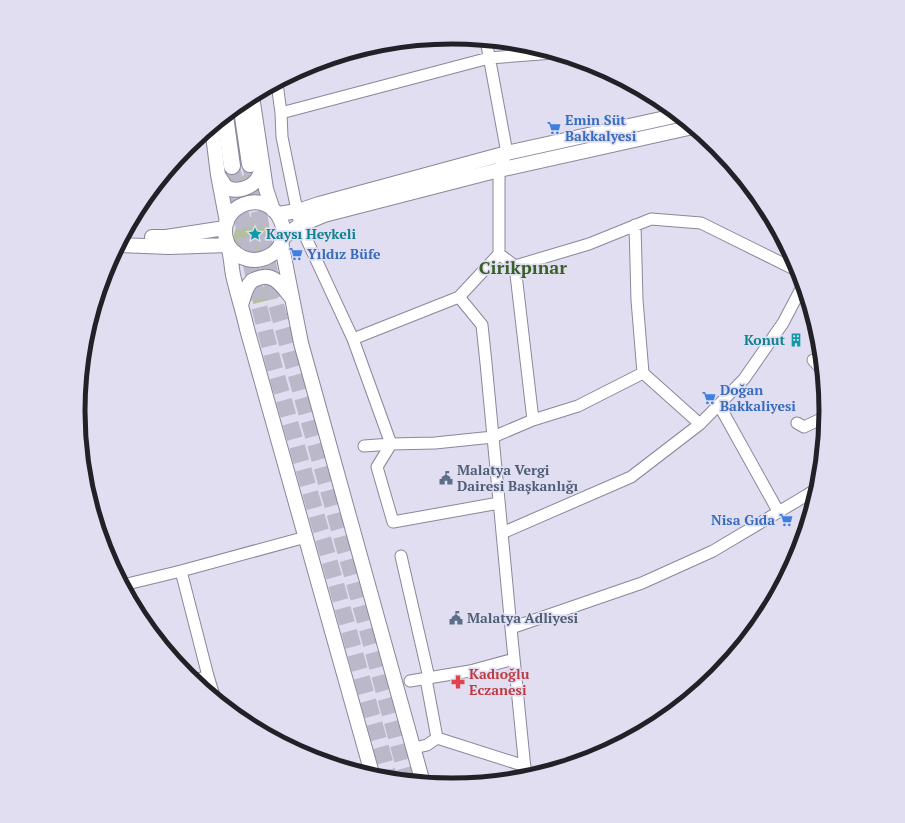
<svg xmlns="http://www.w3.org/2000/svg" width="905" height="823" font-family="'PT Serif',serif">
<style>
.green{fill:#b5c09f}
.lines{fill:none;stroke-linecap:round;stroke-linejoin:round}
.highway-tunnel{stroke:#bbb8ca;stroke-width:16;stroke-dasharray:16 8;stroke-linecap:butt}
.minor-casing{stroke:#8a879a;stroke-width:13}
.major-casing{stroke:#8a879a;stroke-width:16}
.highway-casing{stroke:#8a879a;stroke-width:18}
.minor{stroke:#fff;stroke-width:11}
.major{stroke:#fff;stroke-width:14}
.highway{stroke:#fff;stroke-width:16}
.labels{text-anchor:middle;stroke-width:3.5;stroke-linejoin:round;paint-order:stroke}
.shop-label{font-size:14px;font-weight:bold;fill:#366cbe;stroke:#e1def2;text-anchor:start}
.culture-label{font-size:14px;font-weight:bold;fill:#0d838f;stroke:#e1def2;text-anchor:start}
.service-label{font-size:14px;font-weight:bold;fill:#4e5e75;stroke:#e1def2;text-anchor:start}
.health-label{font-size:14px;font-weight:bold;fill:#be3a42;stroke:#e1def2;text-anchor:start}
.district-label{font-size:18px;font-weight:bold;fill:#376126;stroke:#e1def2}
.rim{fill:none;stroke:#222128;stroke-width:5}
</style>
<rect width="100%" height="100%" fill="#e1def2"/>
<!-- green -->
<path class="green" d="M256,173L253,181L233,183L229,178Z
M234 236a19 19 0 1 1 38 0a19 19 0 1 1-38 0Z
M266,287C273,289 276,292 278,298L253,304C252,294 257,288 266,287Z"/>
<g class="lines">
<!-- highway-tunnel -->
<path class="highway-tunnel" d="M250,164L275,301L366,626L408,782
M232,166L259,306L274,365L338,591L390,780"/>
<!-- minor casing -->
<g class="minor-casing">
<path id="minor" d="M277,83L281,113L282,137L300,225L353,339L391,444L435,443L493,437L486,363L482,325L459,297
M281,113L489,58L554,53
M635,225L637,300L643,373
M499,254L515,266
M353,339L459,297L499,254V170L507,153L486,40
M813,360L823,371
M719,405L778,511
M533,420L578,406L643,373L700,424
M797,423L804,427L827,416
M391,444L377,467L393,522L499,503
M364,446L391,444
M807,495L814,504
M502,533L631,477L700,424L744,379L783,323L803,285
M401,556L429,678
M181,571L208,676L215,699
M123,585L181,571L306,537
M511,628L493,437L533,420L515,266L589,244L651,219L701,223L800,272
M426,679L437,738
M193,681L208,676
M410,681L470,671L514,659
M414,748L427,745L437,738L525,766
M526,779L511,628L642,583L713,551L807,495L819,487"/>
</g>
<!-- major casing -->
<g class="major-casing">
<path id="major" d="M252,96L266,189L273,210
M212,127L218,175L227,222
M218,175C220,178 223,183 225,186C235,194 252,188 258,178C260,175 261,169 261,166
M278,214L298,211L319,204L507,153L679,115
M152,237H166L225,228
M282,238L300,225L324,215L499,170L693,127
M281,242L301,343L423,783
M119,245L169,247L228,245
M228,245C250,277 295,252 281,221C266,185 214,206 227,242C231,253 231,264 233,275C237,293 243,311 247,329L373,777
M241,305C243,299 246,286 251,282C252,280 254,280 256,279C273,271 282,286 291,297"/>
</g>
<!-- highway casing -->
<g class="highway-casing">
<path id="highway" d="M241,103L250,164
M225,116L232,166"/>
</g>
<!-- minor -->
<use href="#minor" class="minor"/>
<!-- major -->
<use href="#major" class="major"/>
<!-- highway -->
<use href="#highway" class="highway"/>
</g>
<!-- icons -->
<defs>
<g id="supermarket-bare" transform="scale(1.08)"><path d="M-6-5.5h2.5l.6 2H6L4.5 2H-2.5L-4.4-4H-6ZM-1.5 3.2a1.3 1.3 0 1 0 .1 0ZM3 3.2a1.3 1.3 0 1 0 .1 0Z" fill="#3f7fe0" stroke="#e1def2" stroke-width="2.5" paint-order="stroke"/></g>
<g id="sight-bare" transform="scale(1.08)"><path d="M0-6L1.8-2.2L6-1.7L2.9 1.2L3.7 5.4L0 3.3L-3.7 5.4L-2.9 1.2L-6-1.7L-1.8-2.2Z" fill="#0f9aa8" stroke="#e1def2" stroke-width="2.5" paint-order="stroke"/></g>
<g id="building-bare" transform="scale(1.08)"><path d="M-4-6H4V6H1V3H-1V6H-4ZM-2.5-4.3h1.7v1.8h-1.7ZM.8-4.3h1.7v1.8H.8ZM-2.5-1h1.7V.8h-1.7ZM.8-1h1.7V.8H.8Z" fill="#0f9aa8" stroke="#e1def2" stroke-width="2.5" paint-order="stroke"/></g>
<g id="civic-bare" transform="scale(1.08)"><path d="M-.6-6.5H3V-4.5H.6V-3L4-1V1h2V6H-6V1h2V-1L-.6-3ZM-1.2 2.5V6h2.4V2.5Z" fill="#5c6f8a" stroke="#e1def2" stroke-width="2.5" paint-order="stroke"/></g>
<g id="pharmacy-bare" transform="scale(1.08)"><path d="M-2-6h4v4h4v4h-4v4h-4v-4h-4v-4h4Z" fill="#e0444e" stroke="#e1def2" stroke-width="2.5" paint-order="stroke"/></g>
</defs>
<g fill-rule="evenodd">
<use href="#supermarket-bare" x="554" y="128"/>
<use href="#sight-bare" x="255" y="234"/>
<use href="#supermarket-bare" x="296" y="254"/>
<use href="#building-bare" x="796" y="340"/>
<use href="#supermarket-bare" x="709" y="398"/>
<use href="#civic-bare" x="446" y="478"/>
<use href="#supermarket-bare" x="786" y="520"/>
<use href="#civic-bare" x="456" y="618"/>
<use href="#pharmacy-bare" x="458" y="682"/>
</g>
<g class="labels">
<!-- shop labels -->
<g class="shop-label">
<text x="565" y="125">Emin Süt<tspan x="565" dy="16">Bakkalyesi</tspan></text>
<text x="307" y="259">Yıldız Büfe</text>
<text x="720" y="395">Doğan<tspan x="720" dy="16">Bakkaliyesi</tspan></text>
<text x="775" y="525" text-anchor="end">Nisa Gıda</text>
</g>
<!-- culture labels -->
<g class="culture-label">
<text x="266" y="239">Kaysı Heykeli</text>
<text x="785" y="345" text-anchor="end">Konut</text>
</g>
<!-- service labels -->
<g class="service-label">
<text x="457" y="475">Malatya Vergi<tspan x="457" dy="16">Dairesi Başkanlığı</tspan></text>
<text x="467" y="623">Malatya Adliyesi</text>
</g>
<!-- health labels -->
<g class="health-label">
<text x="469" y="679">Kadıoğlu<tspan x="469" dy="16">Eczanesi</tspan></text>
</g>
<!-- district labels -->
<g class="district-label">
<text x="523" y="274">Cirikpınar</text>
</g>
</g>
<!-- crop -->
<path d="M0 0H905V823H0ZM85 411a367 367 0 1 1 734 0a367 367 0 1 1-734 0Z" fill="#e1def2" fill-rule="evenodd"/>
<path class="rim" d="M85 411a367 367 0 1 1 734 0a367 367 0 1 1-734 0Z"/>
</svg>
